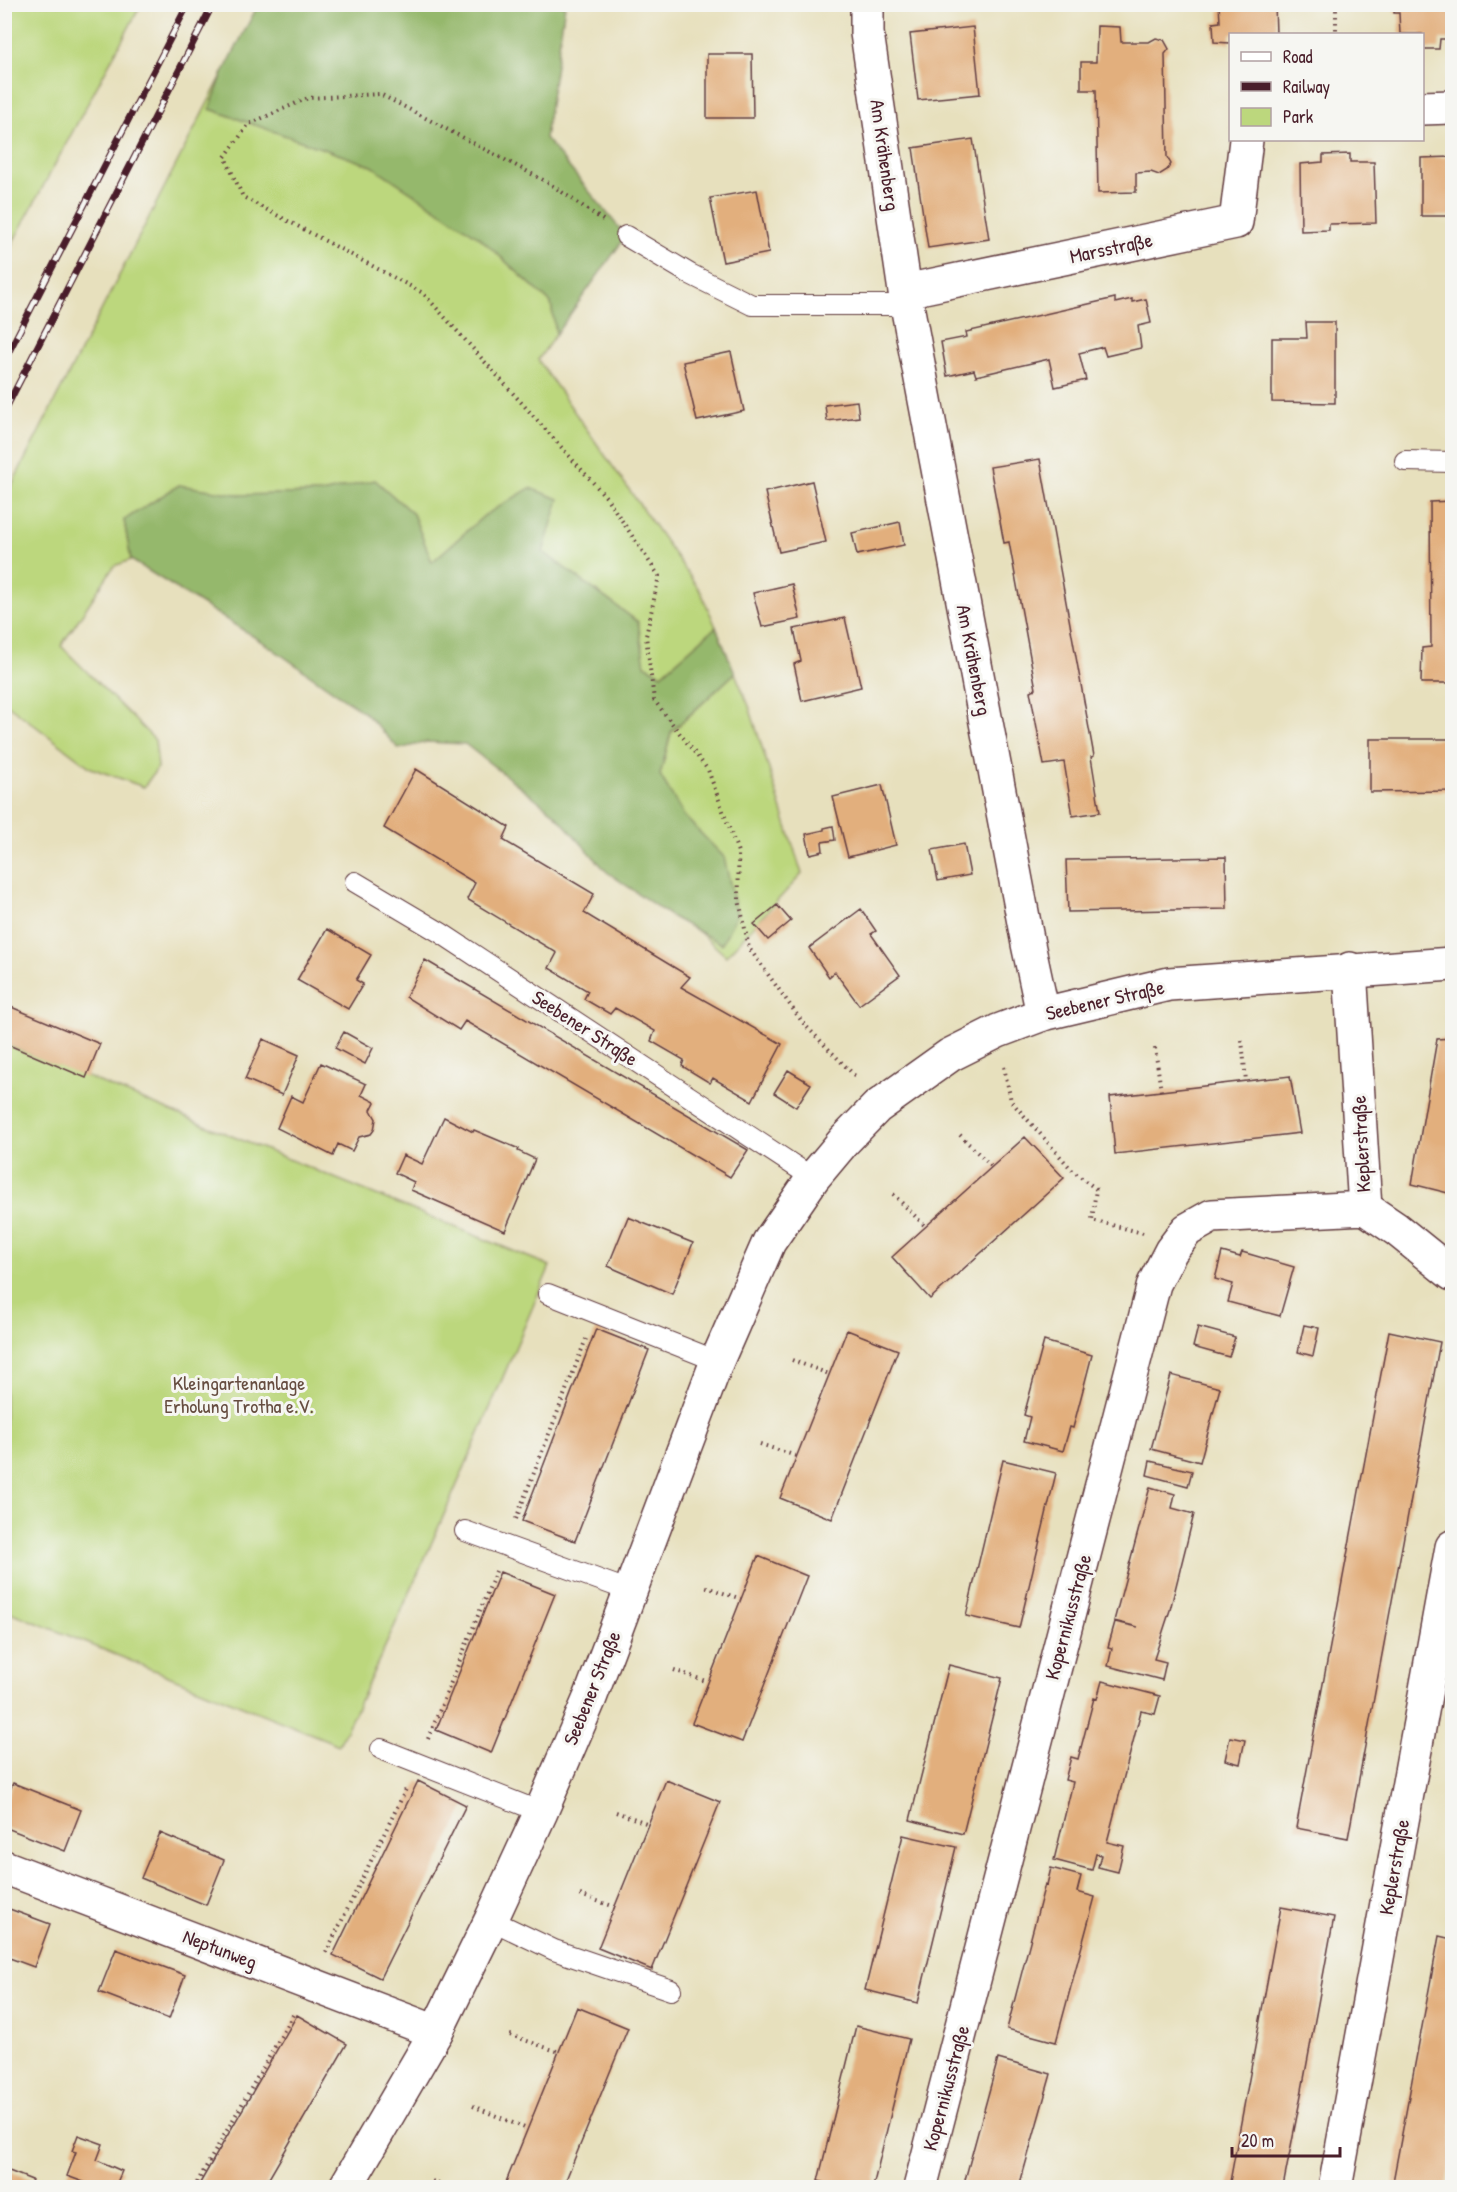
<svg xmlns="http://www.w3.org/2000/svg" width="1457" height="2192" font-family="'Patrick Hand',sans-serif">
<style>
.green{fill:#bcd77d;stroke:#837b54;stroke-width:1.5}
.forest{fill:#95b86c;stroke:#706c4c;stroke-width:1.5}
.building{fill:#e2af7d}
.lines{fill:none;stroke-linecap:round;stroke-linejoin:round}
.service-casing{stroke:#623c41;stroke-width:22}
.minor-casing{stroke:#623c41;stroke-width:36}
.tertiary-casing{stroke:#623c41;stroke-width:36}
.path{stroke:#623c41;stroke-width:4;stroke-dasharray:1.5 4.5;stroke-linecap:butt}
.service{stroke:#fff;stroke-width:20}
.minor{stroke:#fff;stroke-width:33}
.tertiary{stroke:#fff;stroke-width:33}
.rail-casing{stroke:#4a1f2b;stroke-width:7}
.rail{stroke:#f6f6f2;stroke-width:4.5;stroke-dasharray:14;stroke-linecap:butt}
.labels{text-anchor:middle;stroke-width:6;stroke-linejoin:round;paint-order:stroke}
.street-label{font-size:20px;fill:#4a1f2b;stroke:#f6f6f2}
.park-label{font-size:20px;fill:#664d40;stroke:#f6f6f2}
</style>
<rect width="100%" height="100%" fill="#f6f6f2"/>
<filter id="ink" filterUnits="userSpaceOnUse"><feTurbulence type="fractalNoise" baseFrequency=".0167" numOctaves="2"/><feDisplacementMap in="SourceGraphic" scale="12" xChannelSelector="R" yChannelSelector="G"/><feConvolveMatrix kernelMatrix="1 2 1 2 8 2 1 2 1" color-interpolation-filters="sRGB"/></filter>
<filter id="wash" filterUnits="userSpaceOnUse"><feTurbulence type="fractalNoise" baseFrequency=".008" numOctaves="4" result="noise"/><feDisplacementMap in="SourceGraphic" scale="24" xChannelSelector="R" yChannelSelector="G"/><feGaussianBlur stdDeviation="1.35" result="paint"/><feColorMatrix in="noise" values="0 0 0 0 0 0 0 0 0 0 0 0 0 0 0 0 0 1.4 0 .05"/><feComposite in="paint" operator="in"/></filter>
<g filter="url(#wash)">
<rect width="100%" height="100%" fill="#e7e0bd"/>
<!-- green -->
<path class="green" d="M5,4L141,5L5,257L4,5Z
M223,73L210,109L372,166L479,237L551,303L556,334L538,360L701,592L716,627L662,674L644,665L638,622L543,552L558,499L485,515L432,562L413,514L375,480L322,493L241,495L179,485L124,520L131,560L114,566L61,646L155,740L158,767L144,787L91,768L5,703L4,500Z
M735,673L749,706L802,874L726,956L697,930L722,943L724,857L684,816L660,775L671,733Z
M4,1043L550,1266C482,1427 415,1587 339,1745L5,1610Z"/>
<!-- forest -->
<path class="forest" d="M258,5H565L545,138L626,236L556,334L551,303L479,237L372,166L210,109L223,73Z
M375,480L413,514L432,562L485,515L530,488L559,499L543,552L638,622L645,665L662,674L716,627L735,673L671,732L660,775L684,816L724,857L737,914L722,944L672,917L607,872L553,812L465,744L427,742L399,749L366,714L267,645L131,560L124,520L179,485L241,495L322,493Z"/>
<g id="blocks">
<!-- building -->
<path class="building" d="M1219,4H1275L1276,34H1230V43L1214,42L1213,23L1220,22Z
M1394,4H1452V39H1440L1439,49H1422V34H1400L1399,13H1394Z
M1097,26L1120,27L1121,42H1149L1156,38L1164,40L1169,49L1165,54L1167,157L1171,164L1167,170L1159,175L1151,172L1136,173V192L1098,193L1096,90H1081V62H1096Z
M973,27L980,94L918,100L910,34Z
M707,54H752L753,118H707Z
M973,139L989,239L928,248L913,148Z
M1350,154V162H1374L1376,223L1329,224V230L1301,231L1300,164L1323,162V155Z
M1452,157V216H1421V158Z
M757,190L769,253L723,262L710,198Z
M1115,298V303L1132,299V302L1146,299L1151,323L1138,326L1141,348L1106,356L1103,347L1079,353L1086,380L1055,387L1049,359L976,376L974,370L947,376L941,342L967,337L966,332Z
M1306,322H1335V403L1272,402V338H1307Z
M731,352L744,411L697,421L683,362Z
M857,401L859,417L827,421L825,405Z
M1040,459L1094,756L1091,757L1100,812L1073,816L1064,762L1044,765L1030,691L1036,689L1009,542L1004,543L990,467Z
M812,481L826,542L779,552L765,492Z
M1452,501V683H1421L1422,648L1431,647L1430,502Z
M900,522L904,545L857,555L852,533Z
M792,584L800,619L762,627L753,593Z
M845,618L861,687L802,701L794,664L801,661L794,629Z
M1370,739H1452V791L1370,792Z
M416,769L509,827L503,840L594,894L584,913L690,977L681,987L782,1044L752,1101L713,1078L710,1083L682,1066L684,1060L651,1041L655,1031L615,1008L610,1014L584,999L588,991L549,968L557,953L467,899L475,883L384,828Z
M882,785L896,845L848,857L833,797Z
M833,826L835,840L822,842L823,851L810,854L806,834L824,830V828Z
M964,844L970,875L938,881L932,850Z
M1226,857L1227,909L1068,912L1066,860Z
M777,905L791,921L768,940L754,924Z
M861,909L876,931L871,934L900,975L859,1005L835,972L829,977L809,948Z
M327,929L371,955L356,980L363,984L348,1009L297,980Z
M425,960L748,1150L730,1177L465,1021L459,1030L406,997Z
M4,1004L100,1044L86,1078L4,1043Z
M344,1032L373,1048L365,1064L335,1048Z
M1452,1038V1194L1412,1184L1437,1039Z
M263,1039L299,1055L282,1095L245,1079Z
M321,1063L366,1084L361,1095L375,1102L371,1110L376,1119L374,1130L371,1134L359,1137L352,1151L338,1144L333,1156L277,1128L291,1096L303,1102Z
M788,1070L811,1084L796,1107L774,1093Z
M1290,1076L1300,1133L1115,1154L1110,1097Z
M444,1117L473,1132L474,1130L519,1149L518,1151L535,1159L505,1231L411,1190L414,1182L395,1173L403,1155L422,1164Z
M1025,1137L1064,1178L930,1299L892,1257Z
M628,1217L693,1243L672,1294L608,1266Z
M1222,1252L1240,1257L1242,1252L1294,1267L1280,1316L1228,1302L1233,1284L1215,1279Z
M1304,1325L1319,1328L1313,1356L1298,1352Z
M1198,1327L1235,1337L1229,1357L1193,1347Z
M596,1329L649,1350L575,1541L522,1521Z
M847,1330L898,1350L832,1519L780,1498Z
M1389,1331L1440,1342L1348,1838L1296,1828Z
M1044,1341L1092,1355L1073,1428L1070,1427L1063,1451L1024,1441L1030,1417L1024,1415Z
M1171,1375L1220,1388L1200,1462L1151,1449Z
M1003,1460L1056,1473L1019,1628L966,1616Z
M1150,1461L1192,1471L1188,1486L1147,1475Z
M1150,1487L1175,1494L1172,1508L1194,1514L1170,1610L1154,1659L1166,1662L1162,1680L1108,1666L1112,1648L1108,1647L1115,1622L1138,1627L1114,1621Z
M758,1556L807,1576L742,1742L692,1723Z
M500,1572L555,1594L491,1753L436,1730Z
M949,1665L1002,1678L963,1834L910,1820Z
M1102,1681L1160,1696L1155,1714L1141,1711L1107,1842L1124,1846L1118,1872L1098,1867L1101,1855L1096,1854L1092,1870L1054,1860L1073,1782L1065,1780L1071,1757L1078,1759L1094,1698L1097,1699Z
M1230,1737L1245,1740L1240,1764L1225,1760Z
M666,1780L720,1802L652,1970L598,1948Z
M418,1781L466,1805L380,1978L333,1955Z
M13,1783L81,1810L65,1851L4,1827V1803Z
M160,1833L224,1860L206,1905L141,1878Z
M903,1835L956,1847L918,2003L865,1990Z
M1051,1868L1081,1876L1077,1892L1095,1897L1056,2042L1007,2029L1045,1884L1047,1885Z
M4,1907L50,1924L34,1967L4,1956Z
M1281,1907L1334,1917L1302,2090L1283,2187H1229Z
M1439,1936L1452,1939V2152L1446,2187H1392Z
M116,1949L185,1975L169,2019L99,1992Z
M577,2007L628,2028L563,2187H504Z
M297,2015L347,2044L264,2187H209L200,2183Z
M856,2026L909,2039L873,2187H843L818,2181Z
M998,2059L1051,2074L1019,2187H963Z
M78,2135L103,2144L97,2160L122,2171L115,2187H97L67,2176L76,2152L72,2151Z
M4,2169L32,2180L29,2187H4Z"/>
</g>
</g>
<g filter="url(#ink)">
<use href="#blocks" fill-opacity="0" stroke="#623c41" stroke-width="1.5"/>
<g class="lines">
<!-- service casing -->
<g class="service-casing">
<path id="service" d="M626,236L690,274L752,305H907
M1405,461L1452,462
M355,882L441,933L813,1178
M548,1294L717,1361
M465,1531L630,1591
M381,1749L541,1812
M491,1920L554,1950L671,1990"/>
</g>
<!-- minor casing -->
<g class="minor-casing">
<path id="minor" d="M867,4V33L907,305L1028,944L1043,1014
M1422,108L1452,107
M905,291L1236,222L1246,140
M1350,969L1365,1208
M1365,1208L1396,1229L1452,1274
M4,1867L436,2032
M920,2188L1154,1284L1171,1251L1187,1230L1212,1216L1365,1208
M1335,2188L1452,1547"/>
</g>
<!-- tertiary casing -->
<g class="tertiary-casing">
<path id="tertiary" d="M345,2188L436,2032L491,1920L541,1812L590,1698L717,1361L769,1242L813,1178L844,1141L877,1107L950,1055L998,1031L1043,1014L1169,984L1452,964"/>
</g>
<!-- path -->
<path class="path" d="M1336,4V34
M603,220L547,182L380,94L308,98L249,124L225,157L243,197L423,293L606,497L659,576L646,636L654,700L708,770L738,852L739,900L749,948L803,1023L857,1078
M1242,1040L1246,1081
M1155,1048L1161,1091
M1004,1067L1011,1101L1073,1171L1096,1189L1092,1220L1143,1233
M960,1135L992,1167
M893,1194L926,1227
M792,1360L829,1374
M760,1444L796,1456
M516,1519L586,1339
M706,1587L741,1599
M674,1670L708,1682
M428,1739L496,1571
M616,1812L649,1824
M580,1895L615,1907
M326,1953L407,1787
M510,2035L559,2052
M473,2106L527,2129
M432,2181L448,2188
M194,2188L293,2015"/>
<!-- service -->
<use href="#service" class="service"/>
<!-- minor -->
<use href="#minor" class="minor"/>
<!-- tertiary -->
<use href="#tertiary" class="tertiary"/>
<!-- rail casing -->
<g class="rail-casing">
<path id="rail" d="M4,361L188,4
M4,412L213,4"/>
</g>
<!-- rail -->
<use href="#rail" class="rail"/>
</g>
</g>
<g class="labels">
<!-- street labels -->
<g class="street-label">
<text transform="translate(885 155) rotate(82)" y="7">Am Krähenberg</text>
<text transform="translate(1111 248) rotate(-12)" y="7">Marsstraße</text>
<text transform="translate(974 660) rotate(79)" y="7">Am Krähenberg</text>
<text transform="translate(1105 1000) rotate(-13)" y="7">Seebener Straße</text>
<text transform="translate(585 1028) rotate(33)" y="7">Seebener Straße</text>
<text transform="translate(1361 1144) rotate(-93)" y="7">Keplerstraße</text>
<text transform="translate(1068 1617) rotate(-75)" y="7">Kopernikusstraße</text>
<text transform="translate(592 1688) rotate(-68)" y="7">Seebener Straße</text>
<text transform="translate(1394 1867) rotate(-80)" y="7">Keplerstraße</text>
<text transform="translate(220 1949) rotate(21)" y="7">Neptunweg</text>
<text transform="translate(946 2088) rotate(-75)" y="7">Kopernikusstraße</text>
</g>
<!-- park labels -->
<g class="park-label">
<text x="239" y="1390">Kleingartenanlage<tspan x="239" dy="23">Erholung Trotha e.V.</tspan></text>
</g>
</g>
<!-- margin -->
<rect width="1457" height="2192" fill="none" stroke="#f6f6f2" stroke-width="24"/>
<!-- legend -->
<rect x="1229" y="33" width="195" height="108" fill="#f6f6f2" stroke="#b1a0a2" stroke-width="1.5"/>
<rect x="1241" y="52" width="30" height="9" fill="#ffffff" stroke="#b1a0a2" stroke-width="1.5"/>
<text x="1283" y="63" font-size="18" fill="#4a1f2b">Road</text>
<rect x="1241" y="82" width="30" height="9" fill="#4a1f2b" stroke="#b1a0a2" stroke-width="1.5"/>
<text x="1283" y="93" font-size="18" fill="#4a1f2b">Railway</text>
<rect x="1241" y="108" width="30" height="18" fill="#bcd77d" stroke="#b1a0a2" stroke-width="1.5"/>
<text x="1283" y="123" font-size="18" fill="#4a1f2b">Park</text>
<!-- scale -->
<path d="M1232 2147v9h108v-9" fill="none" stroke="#4a1f2b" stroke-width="3"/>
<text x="1241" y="2147" font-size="18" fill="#4a1f2b" stroke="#f6f6f2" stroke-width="4.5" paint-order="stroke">20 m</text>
</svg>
